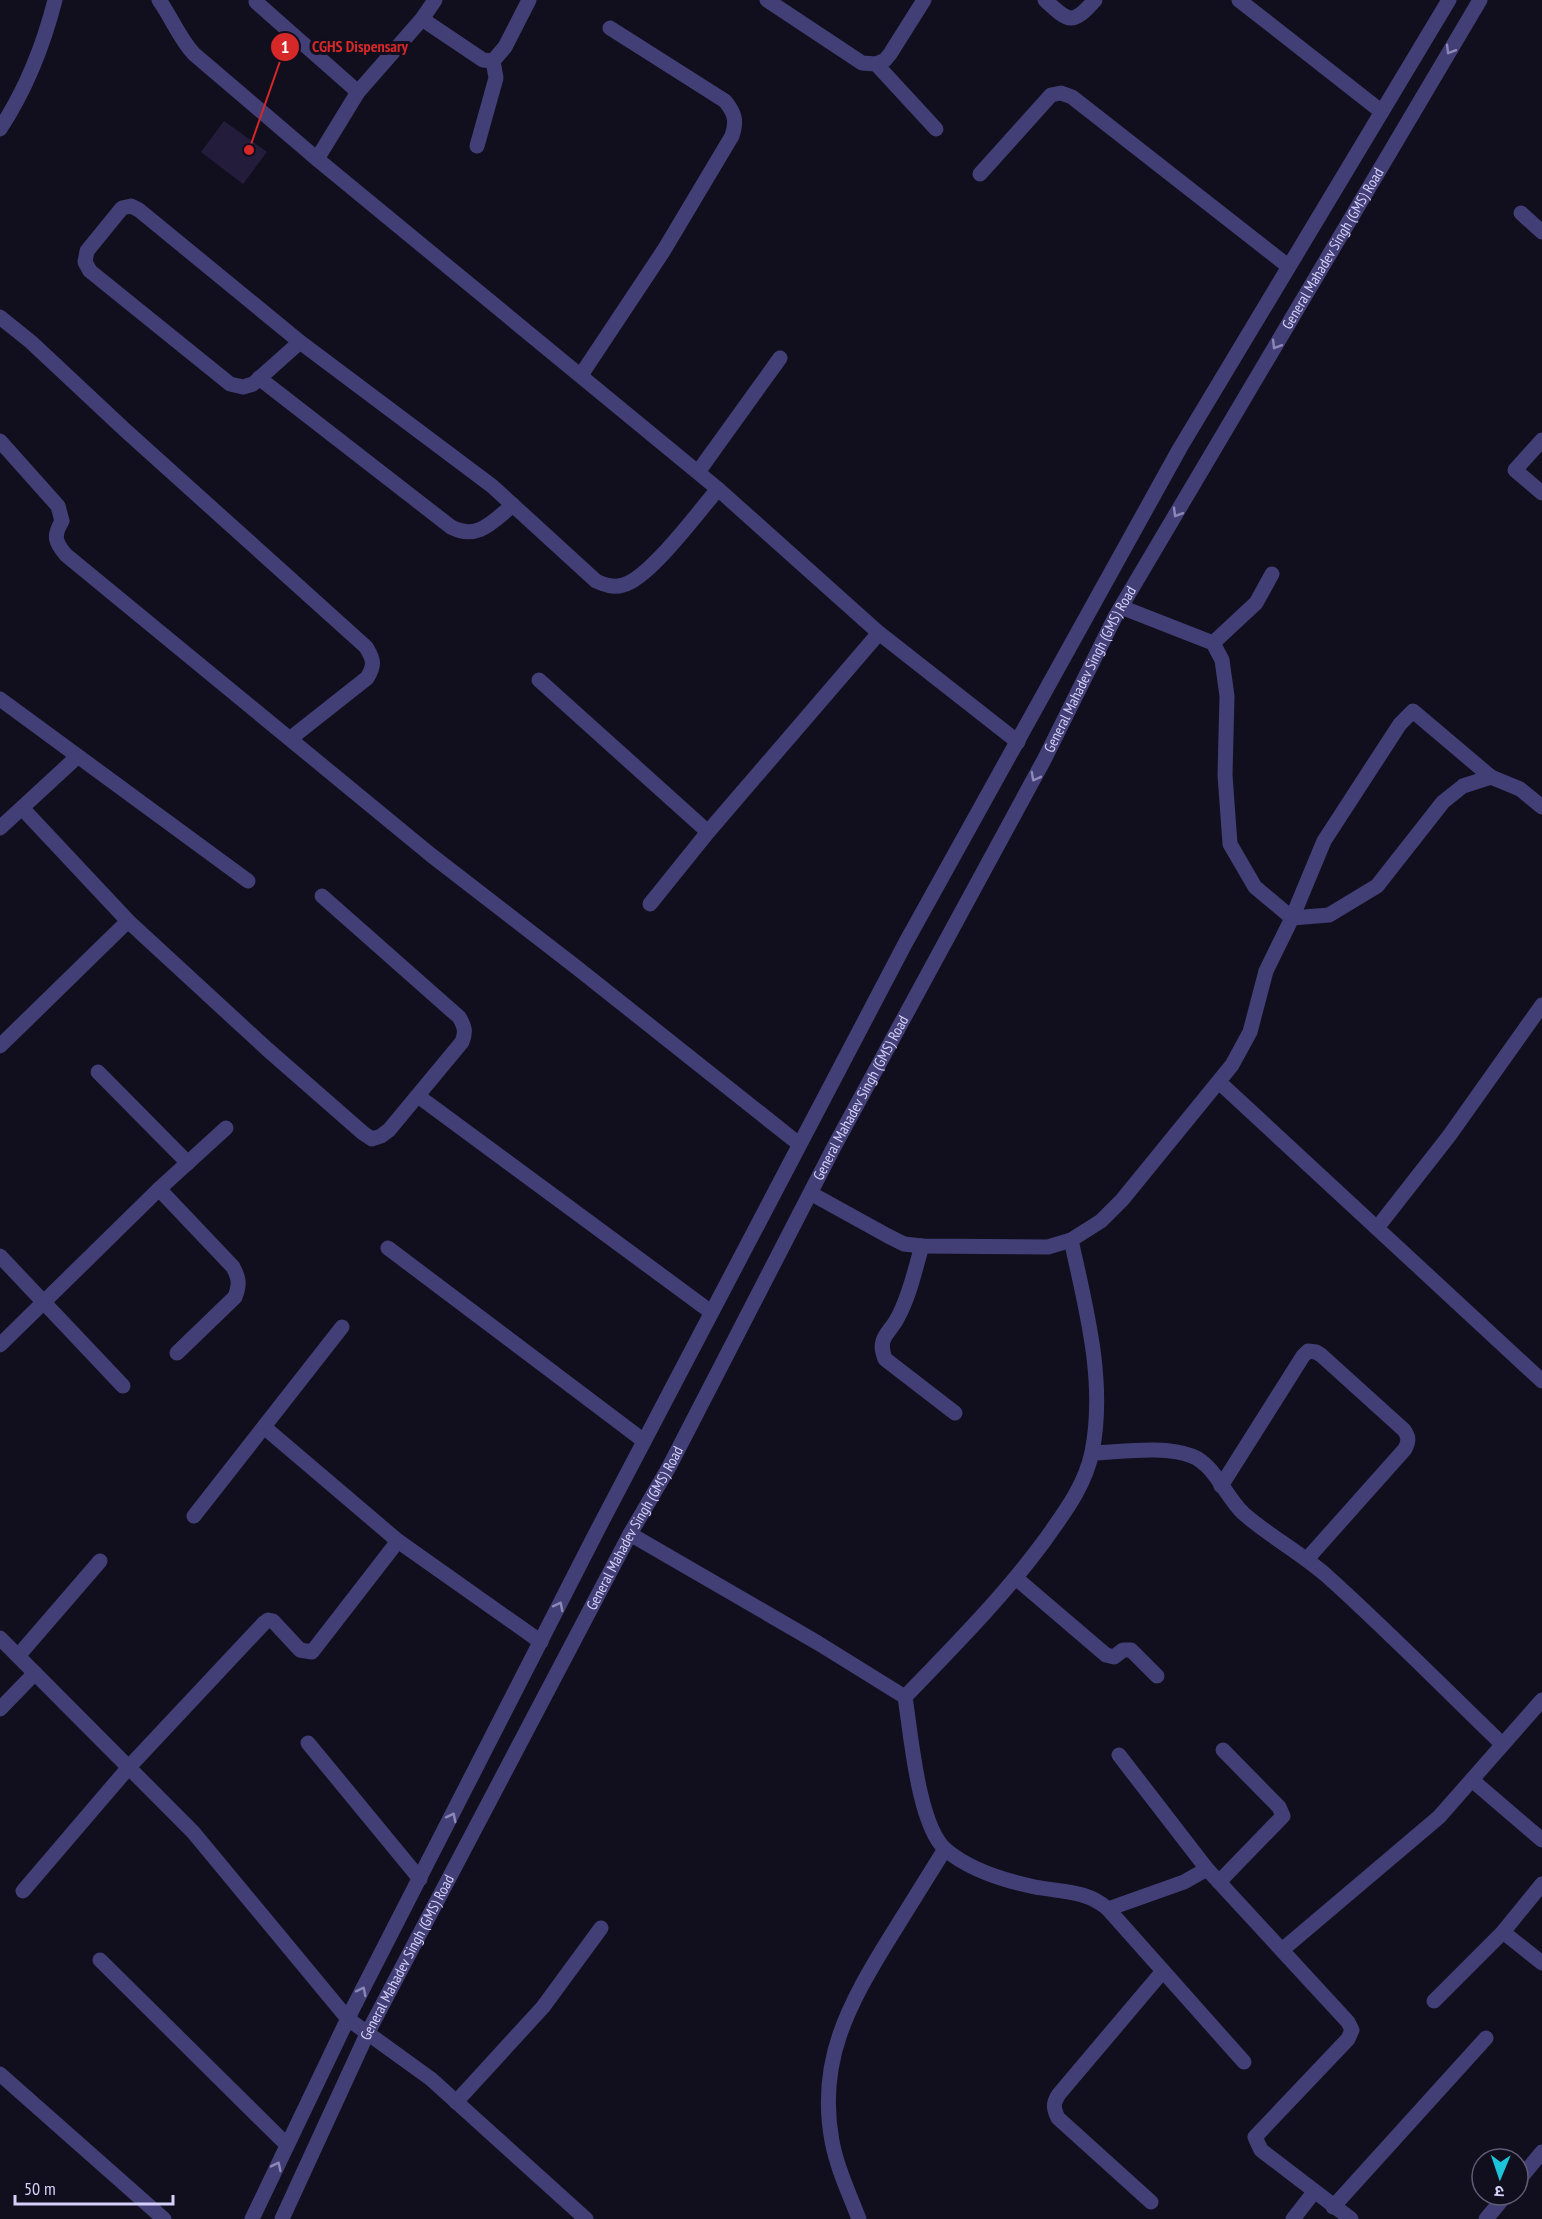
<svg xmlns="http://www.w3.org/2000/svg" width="1542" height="2219" font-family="'PT Sans Narrow','Noto Sans Devanagari',sans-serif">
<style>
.building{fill:#231d3b}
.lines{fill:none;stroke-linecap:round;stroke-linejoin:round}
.minor{stroke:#423f76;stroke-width:15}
.oneway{stroke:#8c88b8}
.labels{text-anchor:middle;stroke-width:6;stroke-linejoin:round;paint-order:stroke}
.street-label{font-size:15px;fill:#d5d0f9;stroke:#110e1d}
.leader{fill:none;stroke:#d62828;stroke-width:2}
.callout-dot{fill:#d62828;stroke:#110e1d;stroke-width:2}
.mark-label{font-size:18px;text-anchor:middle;font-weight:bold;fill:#fff}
.callout-label{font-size:16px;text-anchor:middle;font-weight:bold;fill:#d62828;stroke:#110e1d;stroke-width:6;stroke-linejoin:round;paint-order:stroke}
</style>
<rect width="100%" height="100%" fill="#110e1d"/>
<!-- building -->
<path class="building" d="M224,121L267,152L243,184L201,152Z"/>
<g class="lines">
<!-- minor -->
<g class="minor">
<path d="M159,0C172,18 179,38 194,54L317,159L718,489L879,633L1018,742"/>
<path d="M767,0L862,63L876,64L885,60L890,54L924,0"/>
<path d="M1045,0C1069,22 1072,26 1095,0"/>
<path d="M1239,0L1382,112"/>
<path d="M256,2L358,92"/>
<path d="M422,19L483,60L493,61L505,47L529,0"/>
<path d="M876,64L936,129"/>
<path d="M0,129C27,88 43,47 55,0"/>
<path d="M477,146L496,78L493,61"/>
<path d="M317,159L358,92L422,19L435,0"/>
<path d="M980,174L1051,95L1061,93L1072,97L1288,266"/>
<path d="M1521,213L1542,232"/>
<path d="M0,317L31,342L125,430L366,647C374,660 375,665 367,678L291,738"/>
<path d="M300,342L253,384L243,387L230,384L90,271L85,262L87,251L122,208L131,206L139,210L300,342L492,486L596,581C605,585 613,588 623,585C649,579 699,511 718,489"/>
<path d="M581,375L664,250L732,136C737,121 735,113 725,101L610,28"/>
<path d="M259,378L451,527C478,541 493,521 513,505"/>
<path d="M1542,440L1515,470L1542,493"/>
<path d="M0,441L58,506L62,521C53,536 55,542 66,555L431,855L576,967L799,1144"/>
<path d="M698,472L780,358"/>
<path d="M1121,607L1213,643L1222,660L1227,696L1225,775L1230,844L1255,887L1292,918L1329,915L1377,886L1443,802L1463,786L1491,777L1520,789L1542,807"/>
<path d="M1213,643L1256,603L1272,574"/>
<path d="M539,680L708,832"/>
<path d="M0,699L248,881"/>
<path d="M22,808L128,921L267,1049L363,1133L372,1139L381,1136L389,1130L462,1042C466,1032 465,1027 459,1017L322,896"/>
<path d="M0,828L77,757"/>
<path d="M650,904L708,832L879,633"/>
<path d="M0,1046L128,921"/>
<path d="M98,1072L188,1163"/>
<path d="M1219,1082L1542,1381"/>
<path d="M418,1096L711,1312"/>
<path d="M159,1189L233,1267C239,1278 240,1285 235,1297L177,1353"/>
<path d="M812,1194L888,1236L904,1244L922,1246L1048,1247L1071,1240L1101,1221L1122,1200L1232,1065L1250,1032L1266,971L1292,918L1324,841L1400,724L1413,711L1491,777"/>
<path d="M1377,1228L1449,1136L1542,1005"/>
<path d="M922,1246C915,1269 910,1295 898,1317C894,1326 886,1332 883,1341C881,1348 883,1353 885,1359L955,1413"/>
<path d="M388,1248L644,1441"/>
<path d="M0,1256L123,1386"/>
<path d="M0,1345L159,1189L226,1128"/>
<path d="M264,1427L398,1541L541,1642"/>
<path d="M1092,1453C1121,1452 1165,1445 1192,1456C1215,1465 1225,1496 1243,1513C1269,1536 1301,1553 1327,1576C1387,1630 1444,1688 1502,1744"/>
<path d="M1221,1486L1303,1356L1308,1351L1316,1352L1321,1355L1404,1430C1409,1437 1409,1441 1405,1449L1307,1559"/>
<path d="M194,1516L342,1327"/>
<path d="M630,1534L818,1643L905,1697C911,1734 918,1826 946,1850C970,1870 1006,1881 1035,1887C1061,1892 1087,1890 1108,1909L1184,1882L1207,1869"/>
<path d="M1017,1579L1106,1655L1114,1657L1123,1650H1131L1157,1676"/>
<path d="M0,1638L193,1832L348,2019L431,2079L586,2219"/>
<path d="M18,1656L100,1561"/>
<path d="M905,1697C954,1646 1003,1597 1045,1540C1064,1513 1085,1486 1092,1452C1106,1382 1086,1308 1071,1240"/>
<path d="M0,1709L35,1673"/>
<path d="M308,1743L420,1879"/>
<path d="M1119,1755L1207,1869L1348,2022L1352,2030L1348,2039L1255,2137L1261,2150L1351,2219"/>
<path d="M1472,1780L1542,1840"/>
<path d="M1219,1882L1283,1816L1279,1807L1223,1750"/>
<path d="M1542,1884L1503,1932L1542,1963"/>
<path d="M23,1891L129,1767L264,1623L268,1620L273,1621L300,1650L312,1652L398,1541"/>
<path d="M1108,1909L1244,2062"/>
<path d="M1282,1950L1439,1817L1542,1700"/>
<path d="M100,1960L287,2145"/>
<path d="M1434,2001L1503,1932"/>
<path d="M0,2074L164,2219"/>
<path d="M456,2102L543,2007L601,1928"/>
<path d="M1518,2181L1542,2152"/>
<path d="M1151,2202L1058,2118C1053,2108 1053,2103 1059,2094L1163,1971"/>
<path d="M1333,2207L1486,2038"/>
<path d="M252,2219L352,2010L597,1531L906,942L1180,448L1449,0"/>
<path id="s1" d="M282,2219L367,2034L630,1534L669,1467L835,1145L1044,760L1115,617L1480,0"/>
<path d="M859,2219C849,2193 837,2168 832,2141C817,2061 849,2004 889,1939C908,1909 926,1879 945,1849"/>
<path d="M1293,2219L1314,2192"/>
<path d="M1486,2219L1506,2195"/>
</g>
</g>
<!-- one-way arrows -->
<defs><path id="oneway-chevron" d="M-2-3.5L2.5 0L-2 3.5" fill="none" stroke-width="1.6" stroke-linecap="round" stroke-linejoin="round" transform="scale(1.5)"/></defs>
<g class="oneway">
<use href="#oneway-chevron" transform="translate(1450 50) rotate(121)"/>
<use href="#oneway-chevron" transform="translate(1276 345) rotate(121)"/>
<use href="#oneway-chevron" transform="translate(1177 513) rotate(121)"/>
<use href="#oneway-chevron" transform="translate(1035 777) rotate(118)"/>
<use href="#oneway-chevron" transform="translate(559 1606) rotate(-63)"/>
<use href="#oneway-chevron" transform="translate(452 1817) rotate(-63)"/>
<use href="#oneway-chevron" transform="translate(362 1991) rotate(-63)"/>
<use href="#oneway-chevron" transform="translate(277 2166) rotate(-64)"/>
</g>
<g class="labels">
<!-- street labels -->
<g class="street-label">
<text dy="5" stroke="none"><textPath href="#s1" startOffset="2234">General Mahadev Singh (GMS) Road</textPath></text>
<text dy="5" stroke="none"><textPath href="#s1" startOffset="1748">General Mahadev Singh (GMS) Road</textPath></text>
<text dy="5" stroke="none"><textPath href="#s1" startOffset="1262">General Mahadev Singh (GMS) Road</textPath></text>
<text dy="5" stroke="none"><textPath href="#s1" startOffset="776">General Mahadev Singh (GMS) Road</textPath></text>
<text dy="5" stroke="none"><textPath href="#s1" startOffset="290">General Mahadev Singh (GMS) Road</textPath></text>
</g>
</g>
<!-- callouts -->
<path class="leader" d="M249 150L285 47"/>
<g class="callout-dot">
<circle cx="249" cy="150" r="6"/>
<circle cx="285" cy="47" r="15"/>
</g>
<g class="mark-label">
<text x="285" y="53">1</text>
</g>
<g class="callout-label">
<text x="360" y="52">CGHS Dispensary</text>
</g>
<!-- north arrow -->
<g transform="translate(1500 2177) rotate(182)"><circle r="28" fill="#110e1d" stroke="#5f5c75" stroke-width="1.5"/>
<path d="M0-4.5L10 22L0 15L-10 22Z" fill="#1cc4d9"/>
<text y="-9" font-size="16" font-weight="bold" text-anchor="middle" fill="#d5d0f9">उ</text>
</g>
<!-- scale -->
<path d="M15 2195v9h158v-9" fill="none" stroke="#d5d0f9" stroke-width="3"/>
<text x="24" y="2195" font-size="18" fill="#d5d0f9" stroke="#110e1d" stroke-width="4.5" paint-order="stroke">50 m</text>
</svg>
